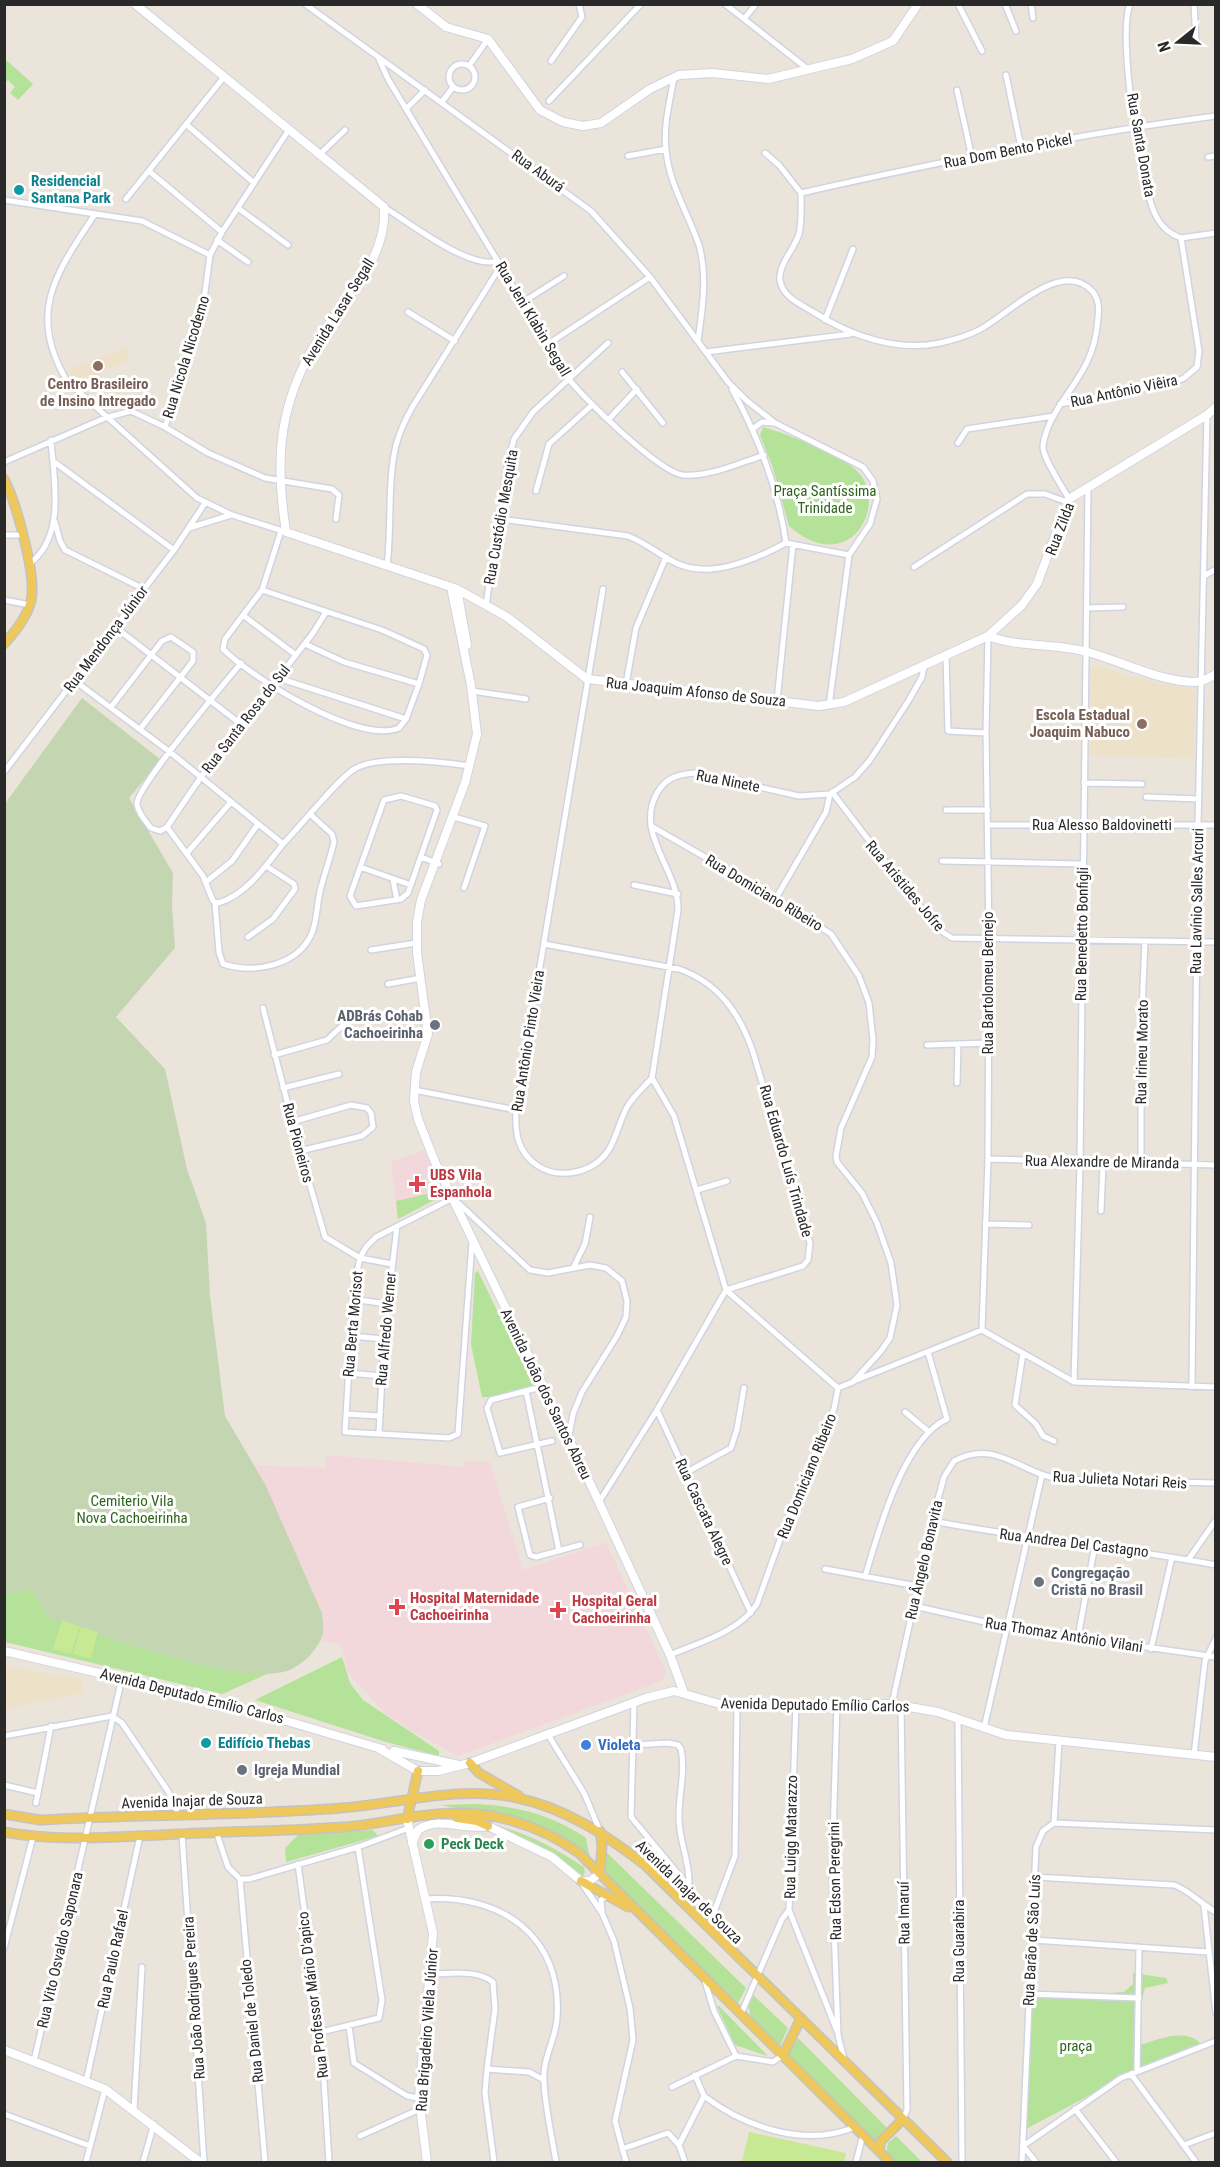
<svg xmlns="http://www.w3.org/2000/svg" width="1220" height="2167" font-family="'Roboto Condensed',sans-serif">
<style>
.education{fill:#ede1ca}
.medical{fill:#f2d8da}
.green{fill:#b3e298}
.cemetery{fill:#c4d5b2}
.pitch{fill:#c7e993}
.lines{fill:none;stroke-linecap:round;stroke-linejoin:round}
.street-casing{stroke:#d0d4e2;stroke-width:8}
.secondary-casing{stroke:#d0d4e2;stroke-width:10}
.primary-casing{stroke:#c3c3c3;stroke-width:11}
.street{stroke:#fff;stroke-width:5}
.secondary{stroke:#fff;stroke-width:8}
.primary{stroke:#efc85c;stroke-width:8}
.culture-dot{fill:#0f9aa8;stroke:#fff;stroke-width:2}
.education-dot{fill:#8d6e63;stroke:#fff;stroke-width:2}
.worship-dot{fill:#6b7280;stroke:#fff;stroke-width:2}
.health-dot{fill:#e0444e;stroke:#fff;stroke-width:2}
.shop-dot{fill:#3f7fe0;stroke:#fff;stroke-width:2}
.leisure-dot{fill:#2e9e5b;stroke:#fff;stroke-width:2}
.labels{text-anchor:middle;stroke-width:6;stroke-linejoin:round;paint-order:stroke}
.street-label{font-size:15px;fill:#292929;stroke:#fff}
.culture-label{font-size:15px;font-weight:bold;fill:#0d838f;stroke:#fff;text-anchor:start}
.education-label{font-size:15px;font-weight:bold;fill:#785e54;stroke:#fff}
.park-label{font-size:15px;fill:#2c651a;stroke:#fff}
.worship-label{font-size:15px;font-weight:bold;fill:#5b616d;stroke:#fff;text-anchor:start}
.health-label{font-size:15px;font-weight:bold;fill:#be3a42;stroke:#fff;text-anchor:start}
.shop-label{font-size:15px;font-weight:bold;fill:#366cbe;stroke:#fff;text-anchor:start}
.leisure-label{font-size:15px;font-weight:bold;fill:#27864d;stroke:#fff;text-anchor:start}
</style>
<rect width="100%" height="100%" fill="#ebe4db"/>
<!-- education -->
<path class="education" d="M127,347L128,361L77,384L68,370Z
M1096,666L1159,683L1191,688L1195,693L1194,759L1090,755L1091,669Z
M7,1666L81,1679L84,1693L5,1709V1669Z"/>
<!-- medical -->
<path class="medical" d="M424,1150L444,1195L398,1219L391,1162Z
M326,1455L465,1467V1461L490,1462L523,1570L606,1542L665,1670L664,1680L458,1756L408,1729L383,1711L348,1673L341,1645L321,1640L322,1613L255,1465L326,1468Z"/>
<!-- green -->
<path class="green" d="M4,58L33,84L18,100L10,93L15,87L8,80L5,83Z
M763,427C785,433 839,454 855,469C892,502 850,580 789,526L773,468L760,435Z
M436,1177L444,1195L398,1219L396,1201L436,1192L432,1178Z
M478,1271L533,1385L493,1397H482L471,1344L475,1273Z
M4,1566L139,1641L267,1674L222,1694L5,1642Z
M342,1657L350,1683L363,1700L439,1751V1756L386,1742L255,1700Z
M476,1804C517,1806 552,1815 586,1838L590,1859L518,1819L440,1805Z
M451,1819C505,1822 539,1838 584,1867L585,1872L583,1876C570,1875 563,1864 552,1857C521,1839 485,1827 451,1819Z
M373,1830L378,1836L286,1862L285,1848L298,1835Z
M602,1848L746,1988L738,2003L603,1873Z
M1133,1973L1166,1978L1168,1983L1145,1988L1141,2002L1140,2045C1157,2040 1186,2027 1201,2044L1139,2069L1026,2129L1022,2122L1027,1999L1124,1992L1133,1984Z
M753,1995L788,2028L780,2046L751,2017L748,2005Z
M717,2006H719L768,2056L735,2045Z
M798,2038L888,2129L877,2142L788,2054Z
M896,2136L922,2162H894L886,2154L888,2143Z"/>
<!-- cemetery -->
<path class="cemetery" d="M82,698L161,760L129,798L173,873L172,906L175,948L116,1017L165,1069L187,1169L206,1223L210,1296L225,1416L265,1484L322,1613C322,1619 324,1626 323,1632C320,1648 302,1666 287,1671C237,1687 101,1634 48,1618L31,1589L5,1595L4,805Z"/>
<!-- pitch -->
<path class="pitch" d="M62,1620L80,1627L71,1654L53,1649Z
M81,1627L98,1632L91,1659L73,1654Z
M749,2132L846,2153L844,2162H742Z"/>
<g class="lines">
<!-- street casing -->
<g class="street-casing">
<path id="street" d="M305,4L591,211L650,277L728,382L747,401L775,423L863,467L873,481L877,499L870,524L849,555L786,543
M725,4L809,70
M958,4L982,51
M1005,4L1016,31
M1031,4L1033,18
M1130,4C1117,35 1140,182 1155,214C1161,226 1168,233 1181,238L1216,233
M1194,4L1196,42
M744,19L756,4
M379,59L388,79L568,378C584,399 659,472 683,475C709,477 740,463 764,455
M551,61L582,17L579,4
M449 77a13 13 0 1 1 26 0a13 13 0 1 1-26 0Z
M469,66L488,39
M1006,75L1021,147
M674,77C670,101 663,126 666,150C669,184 688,213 699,245C708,277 702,310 698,341
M957,90L972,158
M549,101L641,4
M442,102L453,87
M406,109L425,90
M187,125L254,183
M765,153L779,165L801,193C801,206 802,221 799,234C795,248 778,265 780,280C782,297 802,305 815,313C851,336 897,352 940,343C953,340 967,336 979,330C1007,316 1062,256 1093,292C1099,300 1099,308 1098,318C1097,332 1094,348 1087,362C1074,390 1047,414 1043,446C1042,457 1063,488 1069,499
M319,155L345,130
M628,156L666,149
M1208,157L1216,156
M150,172L222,232
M801,193C938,162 1076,134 1216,116
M126,199L224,77
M4,200L142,221L210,255
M384,207C408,222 470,270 497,261
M238,208L288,245
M95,214C57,272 26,312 67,381L197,498L232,515L286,532
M217,240L248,262
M523,302L564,276
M408,312L455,341
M825,320L853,249
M548,344L650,277
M706,352L851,334
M622,372L663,423
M732,389C759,438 778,488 786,543
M1060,404L1173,383L1184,378L1197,367L1199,351L1181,238
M609,419L637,389
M165,427L202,314L210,255L222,232L288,131
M754,428L762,422L773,423
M958,443L967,429L1054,416
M53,461L174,550
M4,462L105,418L131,411L165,427L208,453L265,478L332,489L339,495L336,519
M536,491L549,444L592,405
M500,519L628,536C644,542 657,553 672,561C707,581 754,560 786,543
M55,522L60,541L65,550L144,589
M189,528L231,515
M281,531L262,590L225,639L223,649C252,678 359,745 399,728L406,719
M4,535H22
M29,564C66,537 54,481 51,440
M387,566C392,526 387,483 396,445C400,431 406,418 413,406L500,267
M914,567L1027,494H1045L1067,502
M1204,576L1216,569
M603,589L516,1110C515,1133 517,1152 538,1166C560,1180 593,1173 608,1151C616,1139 619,1123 626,1109C632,1097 643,1088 652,1078
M262,590L382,630L424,649L427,655L419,684L344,662L305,644
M4,600L30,605
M486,605L508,462L514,439L533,412L608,343
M1087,608L1123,607
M244,616L296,655
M115,627L242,725
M946,655L948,731L986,733
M241,663C225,683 136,787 137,804C138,813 146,822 151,828L160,831L167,827L201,777L313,633L326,612
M278,678L406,719L419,684
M75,681L170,752L283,844C299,828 340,776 356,768C383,755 441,762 470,766
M626,684L636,628L666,557
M472,691L526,699
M777,701L793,544
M829,706L849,555
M111,707L162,641L171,637L193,652V661L140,729
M4,772L174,550L205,503
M1084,783L1142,784
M832,792L935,927L952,938L1216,942
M401,796L435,806L437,810L408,893L401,899L356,906L350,896L384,800Z
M1146,797L1199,799
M946,810H988
M454,817L485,826L464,888
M988,825H1216
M651,826L776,898L831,934L859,976L869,1003L873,1040L872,1057L841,1128L836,1156L837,1162L862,1193L877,1223L891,1263L897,1305L890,1338L881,1351L853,1382L838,1388
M167,827L203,876L213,901L218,903C245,896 267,865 283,844
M187,853L231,802
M421,857L439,864
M942,861L1083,864
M360,867L411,885
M393,880L397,900
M206,882L232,861L258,824
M634,885L678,894
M776,898L826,812L830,794
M215,902L219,952L223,964C254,974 298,966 312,933C317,920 317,905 320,891C324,875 330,859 334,842L332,834L311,815
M248,937L273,919L295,889L294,884L266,866
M544,944L679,969C719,983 740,1014 753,1052L810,1243L808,1260L803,1266L726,1290L657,1410L599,1502
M371,950L416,943
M388,984L421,978
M263,1008L297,1140L325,1237L360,1258L392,1264
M394,1018L427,1017
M927,1045L989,1043
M274,1055L327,1040L344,1024
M652,1078L678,910C679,870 634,834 657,793C666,777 679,774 696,773L799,796L830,794L855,777L870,760L909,700L922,677L924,666
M652,1078L674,1116L726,1290L838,1388
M957,1083L958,1044
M283,1088L339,1074
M414,1090L516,1110
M292,1122L351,1105L367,1108L371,1113L373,1127L362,1136L300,1151
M988,1159L1216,1165
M1141,1163V1033L1145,941
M697,1190L727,1181
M1101,1211L1103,1164
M985,1224L1029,1225
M472,1242L458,1434L449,1438L345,1432L354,1286L360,1258L366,1247L376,1237L453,1198L530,1270L548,1273L590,1265L606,1268L622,1281L627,1301L626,1317L617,1336L582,1392L573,1414L569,1436
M574,1266L585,1244L590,1217
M352,1299L387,1304
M982,1330L988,1159L989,940L986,733L988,636
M350,1336L384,1339
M1023,1353L1015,1405L1036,1424L1043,1436L1054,1441
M348,1373L382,1376
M854,1381L982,1330L1074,1382L1216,1387
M1074,1382L1080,1163L1088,487
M541,1387L491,1400L487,1408L500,1453L552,1441
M1192,1387L1198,825L1207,415
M526,1391L559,1551
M657,1410L751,1613
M905,1412L928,1431
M346,1414L379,1416
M379,1433L384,1339L397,1226
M687,1472L731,1448L737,1429L744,1388
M550,1498L518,1507L530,1555L536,1557L580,1545
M932,1521C1027,1539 1121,1547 1216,1565
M1188,1560L1216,1520
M825,1569L917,1586
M865,1577C878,1533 903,1439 947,1419L928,1352
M914,1606L1007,1627L1216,1657
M1078,1637L1095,1545
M1151,1649L1172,1557
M670,1655C700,1642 739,1632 757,1604L791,1509L834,1409L838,1388
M634,1702L631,1817L690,1888
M796,1703L789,1910L837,2031
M837,1703L832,1872L838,2035L844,2059
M892,1704L932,1521L944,1477L954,1461C996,1438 1021,1474 1060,1479L1216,1483
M901,1705L907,2110L903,2119
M958,1719L962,2162
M984,1728L1042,1475
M547,1733L584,1793L600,1831
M4,1736L112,1716L122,1723L168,1791L179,1816
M633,1745L668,1743L678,1745L681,1749C686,1771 678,1797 679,1820C680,1850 697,1874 684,1904
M1194,1755L1205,1661L1216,1638
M4,1785L38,1793
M36,1803L51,1726
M1054,1823L1216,1830
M182,1834L204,2162
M217,1834L228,1867L240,1879H249L358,1847L409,1828
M298,1864L321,2032L329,2162
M645,1865L654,1848
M1035,1877L1174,1885C1191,1891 1200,1904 1216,1912
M240,1879L265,2162
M581,1882L602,1913L614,1941L630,2008L633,2040L615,2121L626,2162
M425,1899C501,1894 563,1936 557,2018C556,2039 542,2059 544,2081C545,2108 552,2136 556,2162
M1204,1906L1216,2013
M602,1911L601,1900L607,1896
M708,1928L735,1856L737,1705
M1034,1940L1208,1952
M4,1948L33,1837
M430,1974C451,1974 476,1969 493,1982L495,2009L487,2069
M704,1978L714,2011L736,2056
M1030,1994L1139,1998
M741,2014L782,1919L789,1910
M349,2026L354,2063L407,2096L419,2098
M321,2032L379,2018L382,2000L358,1847
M34,2061L122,1678
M1137,2071L1139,1947
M1131,2074L1196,2162
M86,2082L140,1836
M672,2087L736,2056L773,2062L783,2055
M704,2096C745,2127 805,2148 855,2127
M1075,2109L1116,2162
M134,2110L142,1967
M4,2114L90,2146
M360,2136L420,2109
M679,2145L704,2096L695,2075
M1184,2145L1216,2133
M1023,2146L1121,2078L1216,2041
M1023,2146L1036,2162
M622,2149L668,2133L679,2145L685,2162
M86,2162L105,2089
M143,2162L154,2124
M494,2162L485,2093L487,2069L529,2072L544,2080
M856,2162L863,2135
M1022,2162L1036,1847L1043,1831L1054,1823L1059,1741"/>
</g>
<!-- secondary casing -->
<g class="secondary-casing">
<path id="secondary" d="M135,4L384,207C388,266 334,307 309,355C277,415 276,466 286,532L457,589L507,617L587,679L819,706L844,702L988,636L1022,605L1037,584L1069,499L1207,415L1216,407
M417,4L446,27L488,39L540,110L563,122L583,126L601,123L650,89L679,75L712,73L768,79L852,59L893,41L918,4
M451,587L471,685L477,734L465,783L421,900L417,922V953L428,1034L416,1072L414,1101L418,1119L435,1162L591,1485L670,1655L684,1693
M457,589L467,645
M988,636C1021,648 1055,643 1088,652C1123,662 1158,681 1194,682C1202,682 1209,678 1216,674
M4,1651L215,1700L382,1749
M378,1748L418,1771H438L470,1763L646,1698L674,1691L723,1705L892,1704L938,1712L1006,1735L1216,1757
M394,1751L459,1765
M407,1819L433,1933L419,2098L427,2162
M412,1843L418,1830C439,1815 465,1831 488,1826L552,1857L581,1881H590L600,1873
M4,2050L105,2089L200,2162"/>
</g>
<!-- primary casing -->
<g class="primary-casing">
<path id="primary" d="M4,479C16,502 37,576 31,601C27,617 15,632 4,644
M470,1763L479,1773L519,1796
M4,1814L40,1820C140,1814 240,1816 341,1808C398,1804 455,1786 513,1797C564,1807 605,1834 645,1865L947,2162
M457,1818L477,1821L488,1826
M407,1819L418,1771
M4,1832C63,1843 122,1836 181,1834C235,1831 290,1831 344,1827C376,1825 407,1816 438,1814C489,1809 538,1824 579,1853L890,2162
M600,1873L602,1846L600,1831
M581,1881L628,1907
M783,2055L801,2018
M879,2151L881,2141L903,2119"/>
</g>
<!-- street -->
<use href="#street" class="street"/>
<!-- secondary -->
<use href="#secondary" class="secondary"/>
<!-- primary -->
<use href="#primary" class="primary"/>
</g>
<!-- markers -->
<g class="culture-dot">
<circle cx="19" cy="190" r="6"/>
<circle cx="206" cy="1743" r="6"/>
</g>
<g class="education-dot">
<circle cx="98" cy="366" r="6"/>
<circle cx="1142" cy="724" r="6"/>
</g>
<g class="worship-dot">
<circle cx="435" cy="1025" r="6"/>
<circle cx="1039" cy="1582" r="6"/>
<circle cx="242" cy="1770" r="6"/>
</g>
<g class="health-dot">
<path d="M414 1175h6v6h6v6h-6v6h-6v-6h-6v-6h6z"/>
<path d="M394 1598h6v6h6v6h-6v6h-6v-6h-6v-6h6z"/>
<path d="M555 1601h6v6h6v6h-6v6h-6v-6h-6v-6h6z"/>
</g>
<circle class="shop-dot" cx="586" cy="1745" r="6"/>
<circle class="leisure-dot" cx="429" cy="1844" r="6"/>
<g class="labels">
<!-- street labels -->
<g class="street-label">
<text transform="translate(1141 145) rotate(80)" y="5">Rua Santa Donata</text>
<text transform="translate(1008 151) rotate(-11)" y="5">Rua Dom Bento Pickel</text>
<text transform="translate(538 171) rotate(36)" y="5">Rua Aburá</text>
<text transform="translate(338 312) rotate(-58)" y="5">Avenida Lasar Segall</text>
<text transform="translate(533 319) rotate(59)" y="5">Rua Jeni Klabin Segall</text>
<text transform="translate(186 357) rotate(-73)" y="5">Rua Nicola Nicodemo</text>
<text transform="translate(1124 391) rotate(-12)" y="5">Rua Antônio Viêira</text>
<text transform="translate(501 517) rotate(-80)" y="5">Rua Custódio Mesquita</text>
<text transform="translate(1060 529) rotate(-69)" y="5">Rua Zilda</text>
<text transform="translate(106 639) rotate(-53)" y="5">Rua Mendonça Júnior</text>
<text transform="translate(696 692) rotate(6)" y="5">Rua Joaquim Afonso de Souza</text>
<text transform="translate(246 719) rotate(-52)" y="5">Rua Santa Rosa do Sul</text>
<text transform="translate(728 781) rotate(11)" y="5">Rua Ninete</text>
<text x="1102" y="830">Rua Alesso Baldovinetti</text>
<text transform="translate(905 886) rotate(50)" y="5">Rua Aristides Jofre</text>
<text transform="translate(764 893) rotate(31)" y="5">Rua Domiciano Ribeiro</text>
<text transform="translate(1197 901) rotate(-89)" y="5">Rua Lavínio Salles Arcuri</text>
<text transform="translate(1082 934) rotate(-89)" y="5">Rua Benedetto Bonfigli</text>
<text transform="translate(988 983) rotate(-90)" y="5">Rua Bartolomeu Bernejo</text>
<text transform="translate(528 1041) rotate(-81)" y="5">Rua Antônio Pinto Vieira</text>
<text transform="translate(1142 1052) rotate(-89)" y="5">Rua Irineu Morato</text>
<text transform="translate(298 1143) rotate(75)" y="5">Rua Pioneiros</text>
<text transform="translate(786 1161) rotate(74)" y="5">Rua Eduardo Luís Trindade</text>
<text transform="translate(1102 1162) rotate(1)" y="5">Rua Alexandre de Miranda</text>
<text transform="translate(353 1324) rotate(-85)" y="5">Rua Berta Morisot</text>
<text transform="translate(386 1329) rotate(-85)" y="5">Rua Alfredo Werner</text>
<text transform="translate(546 1394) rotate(64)" y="5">Avenida João dos Santos Abreu</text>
<text transform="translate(807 1476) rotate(-68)" y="5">Rua Domiciano Ribeiro</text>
<text transform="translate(1120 1480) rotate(3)" y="5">Rua Julieta Notari Reis</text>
<text transform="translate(704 1512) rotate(65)" y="5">Rua Cascata Alegre</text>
<text transform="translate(1074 1543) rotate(7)" y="5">Rua Andrea Del Castagno</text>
<text transform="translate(924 1560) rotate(-77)" y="5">Rua Ângelo Bonavita</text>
<text transform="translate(1064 1635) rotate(9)" y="5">Rua Thomaz Antônio Vilani</text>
<text transform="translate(192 1696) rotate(14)" y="5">Avenida Deputado Emílio Carlos</text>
<text transform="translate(815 1705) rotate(1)" y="5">Avenida Deputado Emílio Carlos</text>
<text transform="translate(192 1801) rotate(-2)" y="5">Avenida Inajar de Souza</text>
<text transform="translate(791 1837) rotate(-89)" y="5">Rua Luigg Matarazzo</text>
<text transform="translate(835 1881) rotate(-91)" y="5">Rua Edson Peregrini</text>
<text transform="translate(689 1892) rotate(44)" y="5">Avenida Inajar de Souza</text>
<text transform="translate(904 1913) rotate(-91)" y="5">Rua Imaruí</text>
<text transform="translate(1032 1940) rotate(-87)" y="5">Rua Barão de São Luís</text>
<text transform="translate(959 1941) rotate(-90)" y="5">Rua Guarabira</text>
<text transform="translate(60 1950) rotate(-77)" y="5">Rua Vito Osvaldo Saponara</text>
<text transform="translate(113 1959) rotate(-78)" y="5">Rua Paulo Rafael</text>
<text transform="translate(313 1995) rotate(-97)" y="5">Rua Professor Mário D'apico</text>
<text transform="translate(194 1998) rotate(-94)" y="5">Rua João Rodrigues Pereira</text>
<text transform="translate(252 2021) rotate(-96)" y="5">Rua Daniel de Toledo</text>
<text transform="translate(427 2030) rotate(-86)" y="5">Rua Brigadeiro Vilela Júnior</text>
</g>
<!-- culture labels -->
<g class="culture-label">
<text x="31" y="186">Residencial<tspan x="31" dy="17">Santana Park</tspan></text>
<text x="218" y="1748">Edifício Thebas</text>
</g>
<!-- education labels -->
<g class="education-label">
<text x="98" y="389">Centro Brasileiro<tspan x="98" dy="17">de Insino Intregado</tspan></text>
<text x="1130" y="720" text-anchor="end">Escola Estadual<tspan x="1130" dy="17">Joaquim Nabuco</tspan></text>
</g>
<!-- park labels -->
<g class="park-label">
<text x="825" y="496">Praça Santíssima<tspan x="825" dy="17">Trinidade</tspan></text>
<text x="132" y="1506">Cemiterio Vila<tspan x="132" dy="17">Nova Cachoeirinha</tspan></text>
<text x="1076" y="2051">praça</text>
</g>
<!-- worship labels -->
<g class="worship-label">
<text x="423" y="1021" text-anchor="end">ADBrás Cohab<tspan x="423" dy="17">Cachoeirinha</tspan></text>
<text x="1051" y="1578">Congregação<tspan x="1051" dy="17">Cristã no Brasil</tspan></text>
<text x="254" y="1775">Igreja Mundial</text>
</g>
<!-- health labels -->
<g class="health-label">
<text x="430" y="1180">UBS Vila<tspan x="430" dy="17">Espanhola</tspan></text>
<text x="410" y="1603">Hospital Maternidade<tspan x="410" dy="17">Cachoeirinha</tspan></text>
<text x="572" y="1606">Hospital Geral<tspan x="572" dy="17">Cachoeirinha</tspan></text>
</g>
<!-- shop labels -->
<g class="shop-label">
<text x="598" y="1750">Violeta</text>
</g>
<!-- leisure labels -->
<g class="leisure-label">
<text x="441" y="1849">Peck Deck</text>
</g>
</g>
<!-- border -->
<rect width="1220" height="2167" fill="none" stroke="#292929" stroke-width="12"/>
<!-- north arrow -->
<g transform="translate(1178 42) rotate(252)" stroke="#ffffff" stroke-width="4.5" paint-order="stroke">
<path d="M0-4.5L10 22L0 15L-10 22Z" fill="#292929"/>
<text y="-9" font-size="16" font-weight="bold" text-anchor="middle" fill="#292929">N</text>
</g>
</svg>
